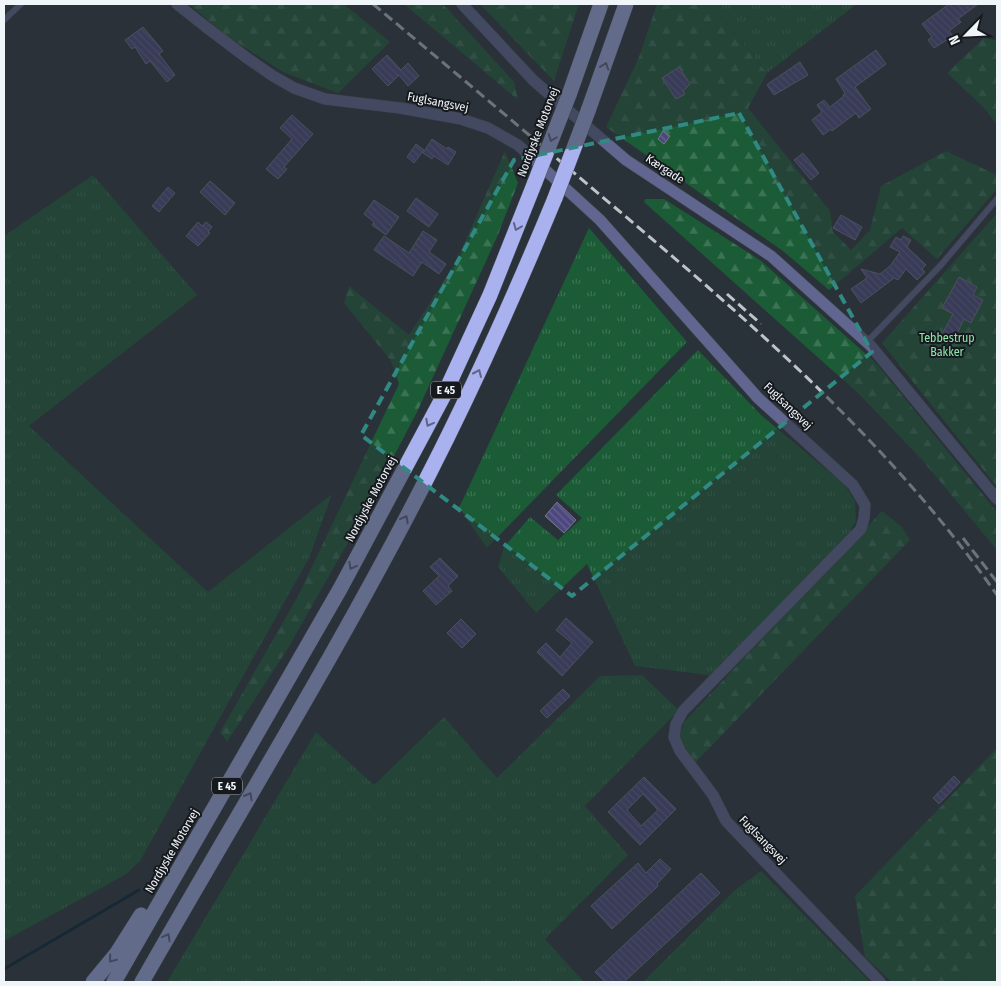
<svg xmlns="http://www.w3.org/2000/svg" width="1001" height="986" font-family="'Fira Sans Condensed',sans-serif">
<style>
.grass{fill:url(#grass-tufts)}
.forest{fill:url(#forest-firs)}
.green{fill:#1b5b36}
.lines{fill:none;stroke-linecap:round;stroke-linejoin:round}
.stream{stroke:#011d32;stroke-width:3}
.building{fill:url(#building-back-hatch);stroke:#777782;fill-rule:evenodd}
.service-casing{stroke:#464d54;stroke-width:7}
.minor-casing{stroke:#464d54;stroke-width:12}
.motorway-casing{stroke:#464d54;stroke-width:16}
.service{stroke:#606690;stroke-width:5.5}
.minor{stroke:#606690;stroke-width:11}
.motorway{stroke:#a9b1ef;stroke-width:15}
.rail{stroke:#bfc4ca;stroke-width:3;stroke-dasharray:10 5;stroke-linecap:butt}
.motorway-bridge-casing{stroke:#464d54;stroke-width:16;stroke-linecap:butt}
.motorway-bridge{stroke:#a9b1ef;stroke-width:15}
.oneway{stroke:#606586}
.marked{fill:none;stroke:#318983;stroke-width:4;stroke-dasharray:10 6;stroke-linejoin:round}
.labels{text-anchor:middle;stroke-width:4;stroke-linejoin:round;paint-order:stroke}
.shield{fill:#16191d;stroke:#afb3b8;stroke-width:1}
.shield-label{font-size:11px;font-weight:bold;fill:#f0f5fa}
.street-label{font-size:12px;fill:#f0f5fa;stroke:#16191d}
.park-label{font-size:12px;fill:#8ee6ab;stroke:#16191d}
</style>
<defs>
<pattern id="grass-tufts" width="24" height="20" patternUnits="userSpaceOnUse" patternTransform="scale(1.25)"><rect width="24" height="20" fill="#1b5b36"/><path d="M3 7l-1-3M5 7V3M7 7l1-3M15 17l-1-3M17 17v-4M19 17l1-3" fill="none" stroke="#3c7354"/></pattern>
<pattern id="forest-firs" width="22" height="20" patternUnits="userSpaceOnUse" patternTransform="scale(1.25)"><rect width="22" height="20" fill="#1b5b36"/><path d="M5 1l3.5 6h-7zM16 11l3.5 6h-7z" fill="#3c7354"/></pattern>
<pattern id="building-back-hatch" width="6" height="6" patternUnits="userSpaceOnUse" patternTransform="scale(1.25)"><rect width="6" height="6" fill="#4c487e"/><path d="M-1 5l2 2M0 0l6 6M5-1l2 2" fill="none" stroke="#666391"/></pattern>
</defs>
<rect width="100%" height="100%" fill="#2a3239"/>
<!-- grass -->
<path class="grass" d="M711,4H857L767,73Z
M93,175L197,295L29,426L208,592L332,494L309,558L140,861L125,875L4,941V236Z
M589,228L687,342L487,548L459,508Z
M698,350L762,416L844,484L855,501L856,521L843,544L716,676L635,666L587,564L536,613L498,567L504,547L530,517L558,540L582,518L556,495Z
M642,675L679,710L585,806L628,855L545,939L584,982H167L316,732L374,785L444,717L497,778L600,676Z
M761,871L870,982H643L735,890Z"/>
<!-- forest -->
<path class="forest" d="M189,4H344L390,42L338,93L283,72L227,36Z
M404,4H443L514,82L518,100Z
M480,4H579L554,81Z
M657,4H711L767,73L748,108L830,211L833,232L851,250L870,230L881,186L946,151L997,175V189L937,259L902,228L829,290L783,251L606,127L639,57Z
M984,38L997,41V125L985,109L947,73Z
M505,151L518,183L497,237L417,412L359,523L287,650L227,742L220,732L298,596L399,384L391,361L344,303L349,286L409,335L456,262Z
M645,199H664L760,260L876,363L997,512V550L923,461L859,394L644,202Z
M997,213V487L882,343Z
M882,511L902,527L910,540L695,763L685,752L679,737L684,722Z
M997,748V940L959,982H892L865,957L855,896Z"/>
<!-- green -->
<path class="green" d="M997,940V982H959Z"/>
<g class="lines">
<!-- stream -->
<path class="stream" d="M4,969L139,890"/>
</g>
<!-- building -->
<path class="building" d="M949,4H978L958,19L961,22L949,31L953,36L934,48L928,40L932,37L922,24Z
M143,27L163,51L159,54L175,75L167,82L150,61L146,64L135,47L132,49L125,40Z
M876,50L886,64L855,87L871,109L859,118L856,113L832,131L831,129L823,135L812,120L822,112L817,105L824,100L830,107L844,96L843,95L845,93L836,79Z
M387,55L401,70L408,63L419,76L408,86L399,75L388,86L372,69Z
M800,62L808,75L774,95L767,85L769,83Z
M679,67L690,84L683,91L685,94L676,99L662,78Z
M292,115L313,134L284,167L287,169L278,179L266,169L292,139L280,128Z
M663,131L670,136L664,144L658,139Z
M432,139L447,149L448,147L456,152L448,165L434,156L432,159L423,153Z
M416,144L424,150L414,163L407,157Z
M803,153L819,173L811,180L794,160Z
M210,181L235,203L225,215L200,192Z
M168,187L175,193L159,212L152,206Z
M416,198L438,214L429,227L407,211Z
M374,200L399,217L386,235L372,225L374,222L364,214Z
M841,215L862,227L855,240L833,228Z
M198,222L202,226L206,222L212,227L208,232L210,233L198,246L186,236Z
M423,231L437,240L429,252L446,264L439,274L422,262L413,276L374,250L384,236L409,253Z
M903,236L911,240L907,247L926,265L922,269L925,272L917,280L906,269L898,280L894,278L861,303L851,289L867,278L861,269L880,274L890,266L900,252L890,247L896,237L901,240Z
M959,277L977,287L973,295L983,300L971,323L964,319L953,342L941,336L953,314L942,308Z
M557,502L576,520L564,533L545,516Z
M440,558L458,576L448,586L452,591L436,605L423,591L439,576L430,567Z
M566,618L593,642L562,676L537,652L546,643L560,657L572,643L556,630Z
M461,619L476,634L462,648L447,633Z
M563,689L570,696L547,718L540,711Z
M954,776L960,782L939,804L933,798Z
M644,777L676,809L640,845L608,812ZM643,794L658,810L641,826L627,810Z
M660,859L671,869L657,884L658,886L612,929L591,906L638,863L646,873Z
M701,873L720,893L624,982H605L595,972Z"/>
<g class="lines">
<!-- service casing -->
<g class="service-casing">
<path id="service" d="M4,20L21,4
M867,342L941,265L997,199"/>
</g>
<!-- minor casing -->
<g class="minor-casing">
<path id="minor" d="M177,4L206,27L247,58L273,76L294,88L325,99L400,108L461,119L488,128L518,145L600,220L758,398L853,485L865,505L864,518L861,529L683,711L676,724L674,737L680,751L713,795L726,821L880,982
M462,4L534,81L626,160L771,256L871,346L997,499"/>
</g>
<!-- motorway casing -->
<g class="motorway-casing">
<path id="motorway" d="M569,95L601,4
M588,111L626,4
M93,982L117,953L141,915
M114,982L340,589L443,397L490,295L535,182
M142,982C238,813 341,647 429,474C475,384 516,292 555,198"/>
</g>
<!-- service -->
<use href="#service" class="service"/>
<!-- minor -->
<use href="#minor" class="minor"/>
<!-- motorway -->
<use href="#motorway" class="motorway"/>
<!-- rail -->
<path class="rail" d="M373,4C457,74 541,145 625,216C760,330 895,449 997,595
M727,294L761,324
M963,538L997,582"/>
<!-- motorway-bridge casing -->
<g class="motorway-bridge-casing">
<path id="motorway-bridge" d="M535,182L569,95
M555,198L588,111"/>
</g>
<!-- motorway-bridge -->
<use href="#motorway-bridge" class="motorway-bridge"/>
</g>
<!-- one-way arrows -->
<defs><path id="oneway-chevron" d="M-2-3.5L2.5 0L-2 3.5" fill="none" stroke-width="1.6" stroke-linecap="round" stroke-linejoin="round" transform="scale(1.25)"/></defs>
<g class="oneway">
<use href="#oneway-chevron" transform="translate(605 66) rotate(-71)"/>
<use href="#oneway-chevron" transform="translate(552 138) rotate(111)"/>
<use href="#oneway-chevron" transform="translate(517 227) rotate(112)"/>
<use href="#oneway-chevron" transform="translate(478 373) rotate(-66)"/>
<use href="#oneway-chevron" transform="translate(429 423) rotate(118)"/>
<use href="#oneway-chevron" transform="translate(405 519) rotate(-62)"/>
<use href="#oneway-chevron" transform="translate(352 566) rotate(118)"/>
<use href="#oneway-chevron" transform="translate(249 796) rotate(-60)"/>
<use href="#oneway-chevron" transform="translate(167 937) rotate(-61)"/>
<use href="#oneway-chevron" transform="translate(112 959) rotate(129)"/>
</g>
<!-- marked area -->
<path d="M0 0H1001V986H0ZM739,113L872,352L572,596L361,435L514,160Z" fill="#2a3239" fill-opacity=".55" fill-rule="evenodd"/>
<path class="marked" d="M739,113L872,352L572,596L361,435L514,160Z"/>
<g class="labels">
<!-- shield labels -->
<g class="shield">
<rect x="431" y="381.5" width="30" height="17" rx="4"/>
<rect x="212" y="777.5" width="30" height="17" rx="4"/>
</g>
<g class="shield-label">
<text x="446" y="394">E 45</text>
<text x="227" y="790">E 45</text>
</g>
<!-- street labels -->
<g class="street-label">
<text transform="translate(438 102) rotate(11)" y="4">Fuglsangsvej</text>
<text transform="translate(538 132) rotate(-69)" y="4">Nordjyske Motorvej</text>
<text transform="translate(665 169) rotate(33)" y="4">Kærgade</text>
<text transform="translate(788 406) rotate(44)" y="4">Fuglsangsvej</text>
<text transform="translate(371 499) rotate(-62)" y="4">Nordjyske Motorvej</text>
<text transform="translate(763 840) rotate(46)" y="4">Fuglsangsvej</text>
<text transform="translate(172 851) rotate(-60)" y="4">Nordjyske Motorvej</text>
</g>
<!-- park labels -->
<g class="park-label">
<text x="947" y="342">Tebbestrup<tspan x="947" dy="14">Bakker</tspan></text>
</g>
</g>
<!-- border -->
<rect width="1001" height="986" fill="none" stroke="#f0f5fa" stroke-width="10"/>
<!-- north arrow -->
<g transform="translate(966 35) rotate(246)" stroke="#16191d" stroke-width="4" paint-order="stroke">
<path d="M0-4L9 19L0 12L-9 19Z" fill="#f0f5fa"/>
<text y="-8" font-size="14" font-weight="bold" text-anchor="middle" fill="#f0f5fa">N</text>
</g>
</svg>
